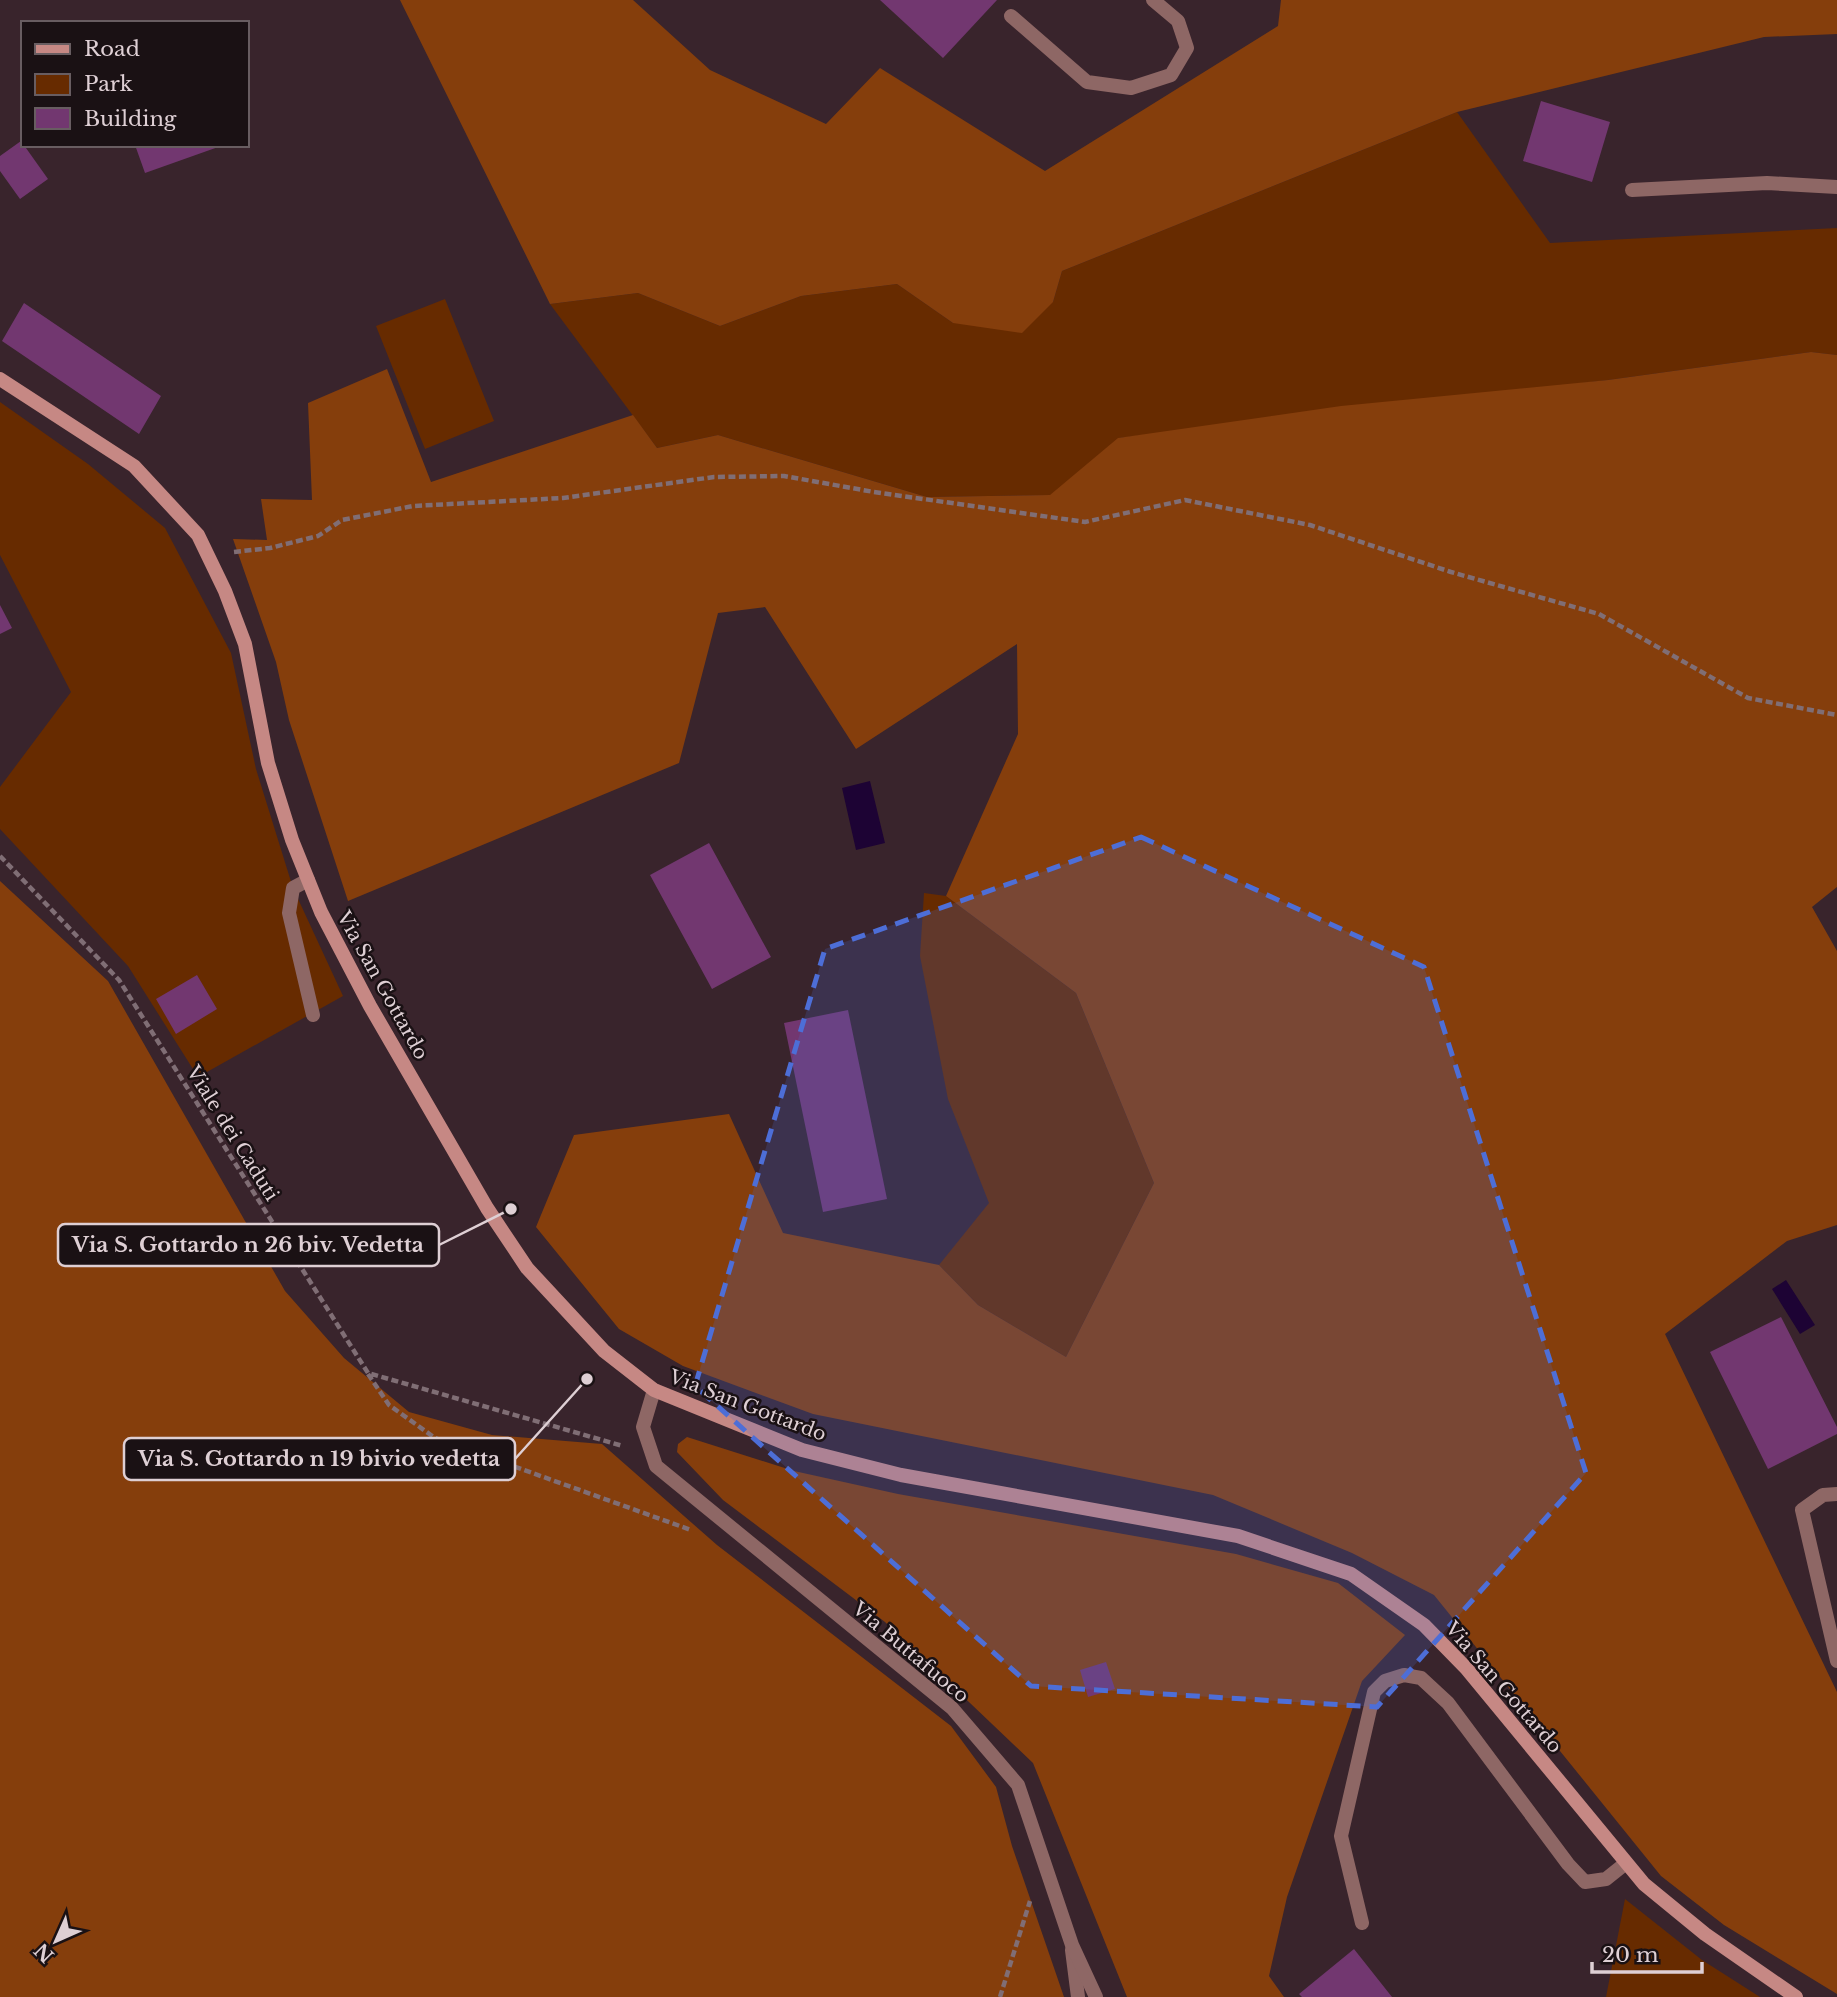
<svg xmlns="http://www.w3.org/2000/svg" width="1837" height="1997" font-family="'Libre Baskerville',serif">
<style>
.green{fill:#672b00}
.forest{fill:#853e0c}
.water{fill:#1d0334}
.building{fill:#723770}
.lines{fill:none;stroke-linecap:round;stroke-linejoin:round}
.path{stroke:#806e75;stroke-width:4.5;stroke-dasharray:7 3.5;stroke-linecap:butt}
.lane{stroke:#8e6765;stroke-width:14}
.street{stroke:#8e6765;stroke-width:14}
.secondary{stroke:#c68884;stroke-width:14}
.marked{fill:#4d6ed7;fill-opacity:0.2;stroke:#4d6ed7;stroke-width:5;stroke-dasharray:14 9;stroke-linejoin:round}
.labels{text-anchor:middle;stroke-width:5;stroke-linejoin:round;paint-order:stroke}
.street-label{font-size:19px;fill:#decfd4;stroke:#1a1114}
.leader{fill:none;stroke:#decfd4;stroke-width:2.5}
.callout-dot{fill:#decfd4;stroke:#1a1114;stroke-width:2.5}
.callout{fill:#1a1114;stroke:#decfd4;stroke-width:2.5}
.callout-label{font-size:21px;text-anchor:middle;font-weight:bold;fill:#decfd4}
</style>
<rect width="100%" height="100%" fill="#39242c"/>
<!-- green -->
<path class="green" d="M1457,112L1550,243L1837,228V355L1811,352L1608,380L1119,438L1051,495L927,497L718,435L657,448L550,304L638,293L720,326L801,296L897,284L953,323L1053,302L1062,271Z
M445,299L494,421L425,449L376,326Z
M0,402L88,464L165,528L231,653L256,769L293,888L343,996L198,1077L128,966L0,829V787L71,692L0,555Z
M924,893L946,896L1076,993L1154,1183L1066,1357L978,1305L939,1265L989,1203L948,1099L920,956Z
M1625,1899L1702,1960L1760,1997H1606Z"/>
<!-- forest -->
<path class="forest" d="M400,0H633L710,70L826,124L880,68L1045,171L1278,26L1281,0H1837V34L1764,37L1457,112L1062,271L1053,302L1022,333L953,323L897,284L801,296L720,326L638,293L550,304Z
M1811,352L1837,355V887L1812,907L1837,951V1225L1787,1241L1665,1334L1837,1692V1994L1724,1925L1661,1876L1434,1595L1352,1553L1213,1495L813,1414L683,1366L619,1329L536,1227L574,1135L729,1114L783,1233L939,1265L978,1305L1066,1357L1154,1183L1076,993L946,896L1018,734L1017,644L856,749L765,607L718,613L679,763L348,901L289,720L276,662L233,539L267,540L261,499L312,500L308,403L387,369L431,482L633,415L657,448L718,435L927,497L1050,495L1118,438L1341,406L1608,380Z
M0,881L108,981L285,1291L344,1358L409,1412L492,1435L602,1444L717,1545L951,1726L996,1787L1012,1846L1064,1997H0Z
M687,1437L794,1471L898,1494L1236,1554L1338,1583L1405,1635L1362,1681L1287,1897L1269,1976L1284,1997H1127L1033,1763L885,1622L723,1500L677,1452L678,1444Z"/>
<!-- water -->
<path class="water" d="M870,781L885,843L856,850L842,788Z
M1786,1280L1815,1325L1800,1334L1772,1289Z"/>
<!-- building -->
<path class="building" d="M880,0H997L943,58Z
M1541,101L1610,122L1592,182L1523,161Z
M21,141L48,179L20,199L0,171V156Z
M135,145H221V146L145,173Z
M24,303L161,396L139,434L2,341Z
M0,605L12,628L0,634Z
M709,843L771,957L712,989L650,875Z
M197,975L217,1009L176,1034L156,999Z
M848,1010L887,1199L823,1212L784,1023Z
M1781,1317L1837,1427V1434L1768,1469L1710,1352Z
M1106,1662L1115,1689L1088,1697L1080,1670Z
M1354,1949L1392,1997H1302L1299,1994Z"/>
<g class="lines">
<!-- path -->
<path class="path" d="M234,552L270,548L318,536L342,520L413,506L563,498L714,477L784,476L874,492L1085,522L1185,500L1310,525L1451,572L1599,614L1748,698L1837,715
M0,856L119,980L368,1373L623,1446
M368,1374L389,1405L435,1438L691,1530
M1000,1997L1030,1901"/>
<!-- lane -->
<path class="lane" d="M1011,16L1087,82L1131,88L1171,75L1187,48L1178,21L1153,0
M1632,190L1767,183L1837,187
M308,880L293,888L289,913L313,1015
M1362,1923L1341,1836L1374,1692L1385,1681L1404,1675L1421,1678L1448,1703L1568,1864L1585,1882L1606,1879L1626,1863
M1072,1950L1078,1997"/>
<!-- street -->
<path class="street" d="M654,1390L643,1427L656,1466L952,1708L1018,1785L1072,1945L1096,1997
M1837,1494L1823,1495L1802,1510L1837,1661"/>
<!-- secondary -->
<path class="secondary" d="M0,379L134,466L198,535L225,591L245,644L268,763L292,840L321,912L370,1006L487,1208L527,1268L604,1351L654,1390L802,1450L901,1475L1238,1536L1351,1574L1424,1625L1466,1668L1644,1884L1705,1934L1796,1997"/>
</g>
<!-- marked area -->
<path class="marked" d="M1141,837L1424,967L1586,1473L1377,1707L1031,1686L695,1386L825,949Z"/>
<g class="labels">
<!-- street labels -->
<g class="street-label">
<text transform="translate(383 985) rotate(61)" y="7">Via San Gottardo</text>
<text transform="translate(233 1133) rotate(58)" y="7">Viale dei Caduti</text>
<text transform="translate(748 1405) rotate(21)" y="7">Via San Gottardo</text>
<text transform="translate(911 1652) rotate(40)" y="7">Via Buttafuoco</text>
<text transform="translate(1504 1687) rotate(49)" y="7">Via San Gottardo</text>
</g>
</g>
<!-- callouts -->
<path class="leader" d="M511 1209L439 1245M587 1379L515 1459"/>
<g class="callout-dot">
<circle cx="511" cy="1209" r="7"/>
<circle cx="587" cy="1379" r="7"/>
</g>
<g class="callout">
<rect x="58" y="1224" width="381" height="42" rx="7"/>
<rect x="124" y="1438" width="391" height="42" rx="7"/>
</g>
<g class="callout-label">
<text x="248" y="1252">Via S. Gottardo n 26 biv. Vedetta</text>
<text x="319" y="1466">Via S. Gottardo n 19 bivio vedetta</text>
</g>
<!-- legend -->
<rect x="21" y="21" width="228" height="126" fill="#1a1114" stroke="#685d61" stroke-width="2"/>
<rect x="35" y="44" width="35" height="10" fill="#c68884" stroke="#685d61" stroke-width="2"/>
<text x="84" y="56" font-size="21" fill="#decfd4">Road</text>
<rect x="35" y="74" width="35" height="21" fill="#672b00" stroke="#685d61" stroke-width="2"/>
<text x="84" y="91" font-size="21" fill="#decfd4">Park</text>
<rect x="35" y="108" width="35" height="21" fill="#723770" stroke="#685d61" stroke-width="2"/>
<text x="84" y="126" font-size="21" fill="#decfd4">Building</text>
<!-- north arrow -->
<g transform="translate(56 1941) rotate(225)" stroke="#1a1114" stroke-width="5" paint-order="stroke">
<path d="M0-5L12 26L0 18L-12 26Z" fill="#decfd4"/>
<text y="-10" font-size="19" font-weight="bold" text-anchor="middle" fill="#decfd4">N</text>
</g>
<!-- scale -->
<path d="M1592 1962v10h110v-10" fill="none" stroke="#decfd4" stroke-width="3.5"/>
<text x="1602" y="1962" font-size="21" fill="#decfd4" stroke="#1a1114" stroke-width="5" paint-order="stroke">20 m</text>
</svg>
